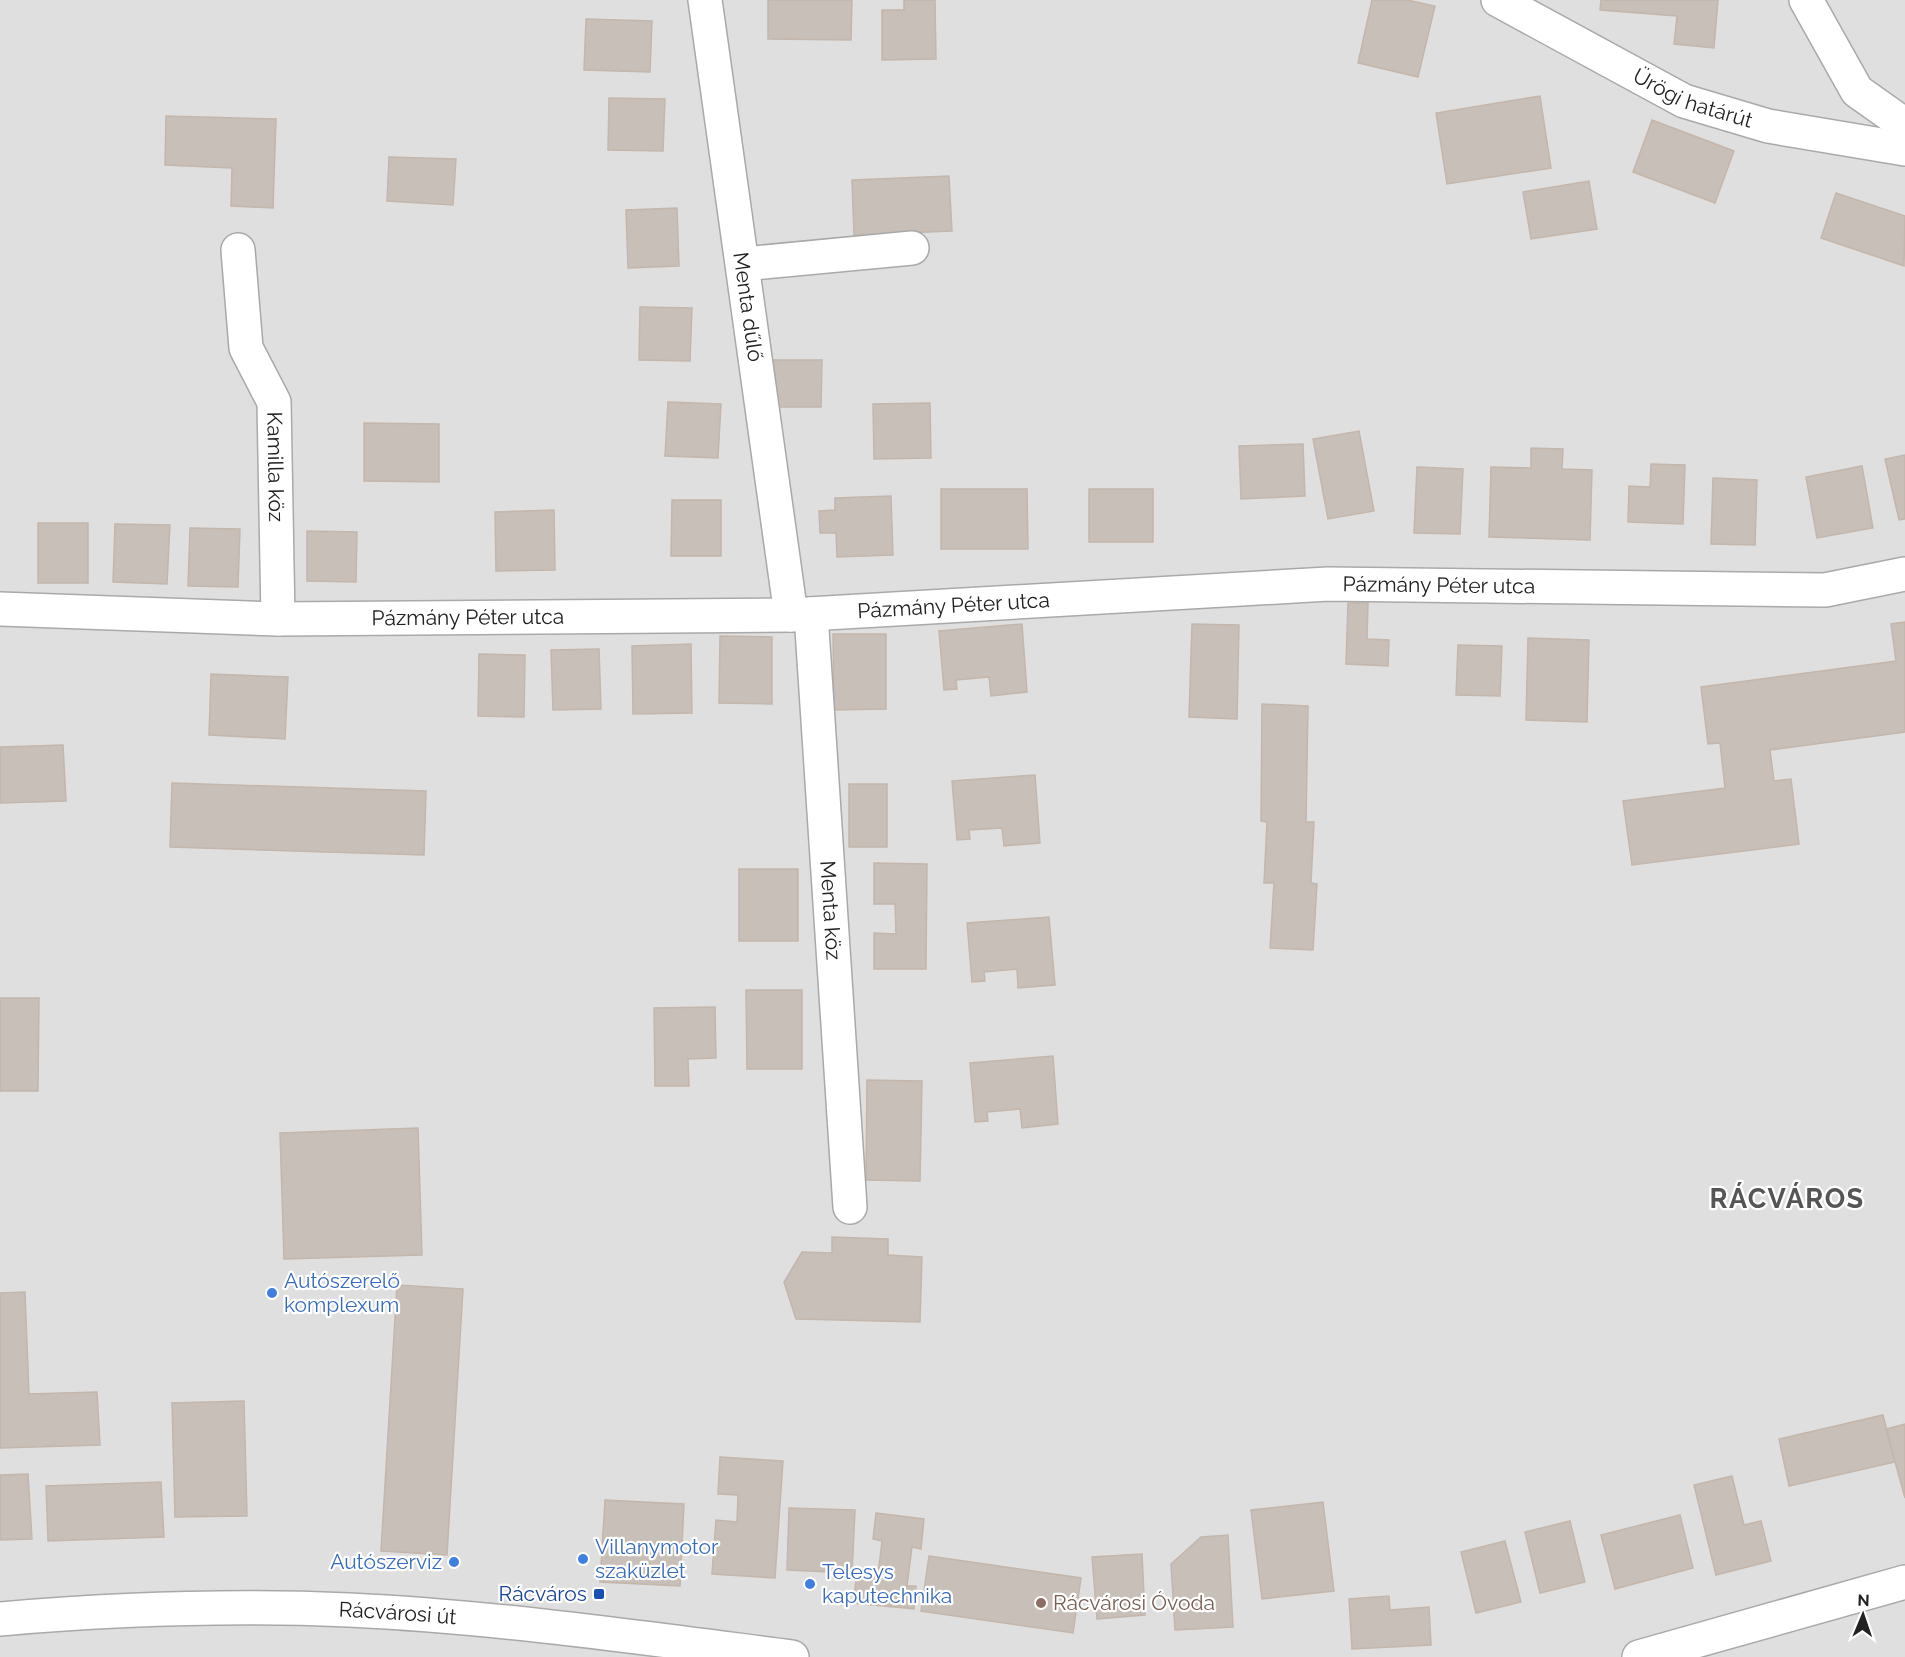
<svg xmlns="http://www.w3.org/2000/svg" width="1905" height="1657" font-family="Raleway,sans-serif">
<style>
.residential{fill:#e0dfdf}
.building{fill:#c7bfb8;stroke:#c4b6ab;stroke-width:1.5}
.lines{fill:none;stroke-linecap:round;stroke-linejoin:round}
.minor-casing{stroke:#a9a9a9;stroke-width:36}
.minor{stroke:#fff;stroke-width:33}
.shop-dot{fill:#3f7fe0;stroke:#fff;stroke-width:2}
.transit-dot{fill:#1a4fb4;stroke:#fff;stroke-width:2}
.education-dot{fill:#8d6e63;stroke:#fff;stroke-width:2}
.labels{text-anchor:middle;stroke-width:4.5;stroke-linejoin:round;paint-order:stroke}
.street-label{font-size:21px;fill:#222;stroke:#fff}
.shop-label{font-size:21px;fill:#366cbe;stroke:#fff;text-anchor:start}
.transit-label{font-size:21px;fill:#164399;stroke:#fff;text-anchor:end}
.education-label{font-size:21px;fill:#785e54;stroke:#fff;text-anchor:start}
.district-label{font-size:27px;font-weight:bold;letter-spacing:1.5px;fill:#555;stroke:#fff}
</style>
<rect width="100%" height="100%" fill="#f2efe9"/>
<!-- residential -->
<path class="residential" d="M0,0H1905V1657H0Z"/>
<!-- building -->
<path class="building" d="M768,0H852L851,40L768,39Z
M904,0H935L936,59L882,60V10H904Z
M1372,0H1407L1435,6L1418,77L1358,63Z
M1601,0H1718L1714,48L1674,44L1677,16L1600,10Z
M586,19L652,21L650,72L584,70Z
M1540,96L1551,168L1447,184L1436,113Z
M609,98L665,99L663,151L608,150Z
M166,116L276,119L273,208L231,206L232,168L165,165Z
M1652,120L1734,151L1715,203L1633,172Z
M389,157L456,159L453,205L387,201Z
M949,176L952,231L854,235L852,180Z
M1589,181L1597,229L1531,239L1523,192Z
M1836,193L1905,216L1904,266L1821,238Z
M677,208L679,266L628,268L626,210Z
M640,307L692,308L690,361L639,360Z
M771,360H822L821,407H770Z
M668,402L721,404L718,458L665,456Z
M930,403L931,458L874,459L873,404Z
M364,423L439,424V482L364,481Z
M1359,431L1374,511L1328,519L1313,439Z
M1303,444L1305,496L1241,499L1239,446Z
M1531,448L1563,449L1562,469L1592,470L1590,540L1489,537L1491,467L1531,468Z
M1905,455V519L1899,520L1885,459Z
M1651,464L1685,465L1683,524L1628,522L1629,486L1650,487Z
M1862,466L1873,528L1817,538L1806,477Z
M1417,467L1463,469L1460,534L1414,533Z
M1713,478L1757,480L1755,545L1711,544Z
M941,489H1027L1028,549H941Z
M1089,489H1153V542H1089Z
M891,496L893,555L837,557L836,533H820L819,511L835,510V498Z
M672,500H721V556H671Z
M554,510L555,570L496,571L495,512Z
M38,523H88V583H38Z
M115,524L170,525L167,584L113,582Z
M190,528L240,529L238,587L188,586Z
M307,531L357,532L356,582L307,581Z
M1348,603H1368L1367,639L1389,640L1388,666L1346,664Z
M1905,622V732L1770,750L1774,781L1791,779L1799,844L1632,865L1623,801L1725,788L1720,743L1708,744L1701,687L1896,661L1891,624Z
M1022,624L1027,692L991,696L989,677L956,680L957,689L944,690L939,631Z
M1192,624L1239,625L1237,719L1189,717Z
M833,634H886V709L834,710Z
M720,636L772,637V704L719,703Z
M1528,638L1589,640L1587,722L1526,720Z
M691,644L692,713L633,714L632,646Z
M1458,645L1502,646L1500,696L1456,695Z
M599,649L601,709L553,710L551,650Z
M479,654L525,655L524,717L478,716Z
M211,674L288,677L285,739L209,735Z
M1262,704L1308,706L1306,822H1314L1311,883L1317,884L1313,950L1270,948L1274,883H1264L1267,822L1261,821Z
M63,745L66,801L0,803V747Z
M1035,775L1040,843L1004,846L1002,828L969,830L970,839L957,840L952,781Z
M172,783L426,791L424,855L170,847Z
M849,784H887V847H849Z
M874,863L927,864L926,969H874V933L896,934L895,904H874Z
M739,869H798V941H739Z
M1049,917L1055,985L1018,988L1017,969L984,972L985,981L972,982L967,923Z
M746,990H802V1069H747Z
M0,998H39L38,1091H0Z
M715,1007L716,1058L688,1059L689,1086H655L654,1008Z
M1053,1056L1058,1124L1022,1128L1020,1109L987,1112L988,1121L975,1122L970,1063Z
M867,1080L922,1081L920,1181L866,1180Z
M418,1128L422,1255L284,1259L280,1133Z
M832,1237L888,1239V1255L922,1257L920,1322L796,1319L784,1282L802,1252L832,1253Z
M397,1285L463,1289L447,1555L381,1551Z
M25,1292L29,1394L97,1392L100,1445L0,1448V1293Z
M244,1401L247,1516L175,1517L172,1403Z
M1883,1415L1895,1462L1789,1486L1779,1439Z
M1905,1424V1498L1886,1429Z
M720,1457L783,1461L775,1578L712,1574L716,1520L737,1522L738,1495L718,1494Z
M28,1474L32,1539L0,1540V1475Z
M1732,1476L1744,1525L1761,1521L1771,1561L1716,1575L1694,1485Z
M161,1482L164,1537L48,1541L46,1486Z
M605,1500L684,1504L680,1586L600,1582Z
M1323,1502L1334,1591L1262,1599L1251,1510Z
M789,1508L855,1510L852,1573L787,1570Z
M876,1513L924,1519L921,1549L912,1547L907,1586H916L914,1609L853,1603L857,1573L878,1575L882,1541L873,1539Z
M1680,1515L1693,1568L1615,1589L1601,1535Z
M1570,1521L1585,1582L1540,1593L1525,1532Z
M1228,1535L1233,1627L1175,1630L1171,1564L1201,1537Z
M1505,1541L1521,1602L1476,1613L1461,1552Z
M1142,1554L1145,1615L1097,1619L1092,1557Z
M929,1556L1081,1578L1073,1633L921,1611Z
M1389,1596L1390,1610L1429,1607L1431,1645L1352,1649L1349,1599Z"/>
<g class="lines">
<!-- minor casing -->
<g class="minor-casing">
<g id="minor">
<path id="s1" d="M705,0L791,615"/>
<path id="s2" d="M1498,0L1684,101L1768,126L1905,149"/>
<path d="M1806,0L1857,91L1905,125"/>
<path id="s3" d="M238,250L246,348L274,402L278,619"/>
<path d="M743,264L912,248"/>
<path id="s4" d="M0,609L278,619L791,615L1328,584L1825,590L1905,574"/>
<path id="s5" d="M811,614L850,1207"/>
<path id="s6" d="M0,1619C116,1609 233,1605 349,1610C497,1617 645,1638 792,1657"/>
<path d="M1639,1657L1905,1582"/>
</g>
</g>
<!-- minor -->
<use href="#minor" class="minor"/>
</g>
<!-- markers -->
<g class="shop-dot">
<circle cx="272" cy="1293" r="6"/>
<circle cx="583" cy="1559" r="6"/>
<circle cx="454" cy="1562" r="6"/>
<circle cx="810" cy="1584" r="6"/>
</g>
<rect class="transit-dot" x="593" y="1588" width="12" height="12" rx="3"/>
<circle class="education-dot" cx="1041" cy="1603" r="6"/>
<g class="labels">
<!-- street labels -->
<g class="street-label">
<text dy="7" stroke="none"><textPath href="#s2" startOffset="219">Ürögi határút</textPath></text>
<text dy="7" stroke="none"><textPath href="#s1" startOffset="310">Menta dűlő</textPath></text>
<text dy="7" stroke="none"><textPath href="#s3" startOffset="224">Kamilla köz</textPath></text>
<text dy="7" stroke="none"><textPath href="#s4" startOffset="1440">Pázmány Péter utca</textPath></text>
<text dy="7" stroke="none"><textPath href="#s4" startOffset="954">Pázmány Péter utca</textPath></text>
<text dy="7" stroke="none"><textPath href="#s4" startOffset="468">Pázmány Péter utca</textPath></text>
<text dy="7" stroke="none"><textPath href="#s5" startOffset="297">Menta köz</textPath></text>
<text dy="7" stroke="none"><textPath href="#s6" startOffset="398">Rácvárosi út</textPath></text>
</g>
<!-- shop labels -->
<g class="shop-label">
<text x="284" y="1288">Autószerelő<tspan x="284" dy="24">komplexum</tspan></text>
<text x="595" y="1554">Villanymotor<tspan x="595" dy="24">szaküzlet</tspan></text>
<text x="442" y="1569" text-anchor="end">Autószerviz</text>
<text x="822" y="1579">Telesys<tspan x="822" dy="24">kaputechnika</tspan></text>
</g>
<!-- transit labels -->
<g class="transit-label">
<text x="587" y="1601">Rácváros</text>
</g>
<!-- education labels -->
<g class="education-label">
<text x="1053" y="1610">Rácvárosi Óvoda</text>
</g>
<!-- district labels -->
<g class="district-label">
<text x="1787" y="1208">RÁCVÁROS</text>
</g>
</g>
<!-- north arrow -->
<g transform="translate(1863 1615) rotate(2)" stroke="#ffffff" stroke-width="4.5" paint-order="stroke">
<path d="M0-4.5L10 22L0 15L-10 22Z" fill="#222222"/>
<text y="-9" font-size="16" font-weight="bold" text-anchor="middle" fill="#222222">N</text>
</g>
</svg>
